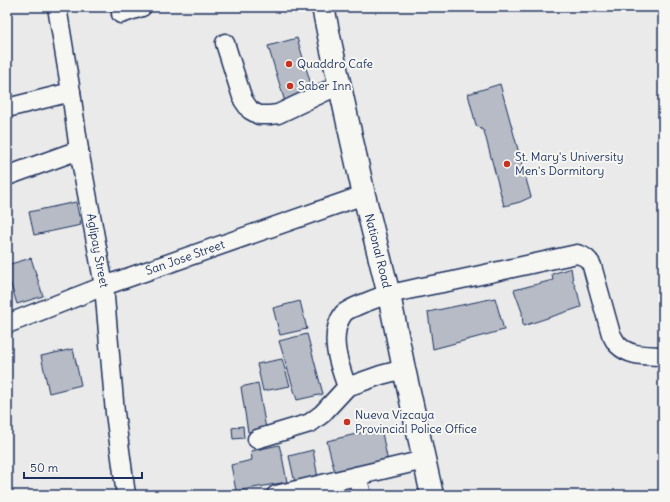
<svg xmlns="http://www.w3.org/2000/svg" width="670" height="502" font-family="Delius,sans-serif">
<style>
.building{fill:#b6bbc6;stroke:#1b2f5e}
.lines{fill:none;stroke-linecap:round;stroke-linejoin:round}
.minor-casing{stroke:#1b2f5e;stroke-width:21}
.major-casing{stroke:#1b2f5e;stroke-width:25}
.minor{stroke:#f6f6f2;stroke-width:18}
.major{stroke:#f6f6f2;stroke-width:22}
.poi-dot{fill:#c8321e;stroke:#f6f6f2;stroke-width:1.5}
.labels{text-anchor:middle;stroke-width:4;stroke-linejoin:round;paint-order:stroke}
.poi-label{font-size:12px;fill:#1b2f5e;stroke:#f6f6f2;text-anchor:start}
.street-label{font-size:12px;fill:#1b2f5e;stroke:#f6f6f2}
</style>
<rect width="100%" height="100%" fill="#e9eae9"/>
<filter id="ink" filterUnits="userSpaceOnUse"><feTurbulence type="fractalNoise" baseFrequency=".025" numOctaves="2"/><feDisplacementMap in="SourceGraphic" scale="8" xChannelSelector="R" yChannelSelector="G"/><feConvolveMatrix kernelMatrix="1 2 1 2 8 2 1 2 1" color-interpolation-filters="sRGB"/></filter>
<g filter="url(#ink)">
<!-- building -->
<path class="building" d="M297,38L313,91L285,102L268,46Z
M500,84L531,197L520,202L504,206L484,131L476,125L468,94Z
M76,202L81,225L34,235L29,212Z
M31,258L43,296L17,304L7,272V265Z
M571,268L573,281L578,294L581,307L523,326L522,312L514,290L553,280L552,274Z
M495,298L504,330L433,349L428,312Z
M300,301L307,329L280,335L273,308Z
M307,334L323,394L297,400L279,341Z
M73,349L81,385L49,393L41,356Z
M282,359L290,386L263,391L257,364Z
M258,383L266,429L248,432L241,387Z
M243,426L244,438L233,439L232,428Z
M381,428L388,462L335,473L327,441Z
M279,445L282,456L287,482L236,491L231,465L252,460L251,451Z
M313,450L318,478L295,483L289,456Z"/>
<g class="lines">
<!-- minor casing -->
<g class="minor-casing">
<g id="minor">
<path id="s1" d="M57,7L71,92L79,150L104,286L115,413L126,495"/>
<path d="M121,14L142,7"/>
<path d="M225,43L243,100L250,110L259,115H270L278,114L339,85"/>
<path d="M7,108L71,92"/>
<path d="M7,176L79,150"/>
<path id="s2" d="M7,324L104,286L364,195"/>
<path d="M347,387C339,365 328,336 343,314C348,308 382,296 390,294C411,289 432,285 453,281C494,272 536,263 577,254C585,256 589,259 592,266L611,334C613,337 615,342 618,345C630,357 647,355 663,356"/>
<path d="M257,439L310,423L322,414L347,387L381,375L404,369"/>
<path d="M357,476L362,495"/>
<path d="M276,495L424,460"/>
</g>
</g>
<!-- major casing -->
<g class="major-casing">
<g id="major">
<path id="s3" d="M323,7L331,46L364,195L389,295L404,369L432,495"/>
</g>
</g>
<!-- minor -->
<use href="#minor" class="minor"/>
<!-- major -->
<use href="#major" class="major"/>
</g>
</g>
<!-- markers -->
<g class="poi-dot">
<circle cx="289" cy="64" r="4"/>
<circle cx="290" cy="86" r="4"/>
<circle cx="507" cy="164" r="4"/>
<circle cx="347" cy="422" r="4"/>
</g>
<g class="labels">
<!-- poi labels -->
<g class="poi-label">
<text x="297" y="68">Quaddro Cafe</text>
<text x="298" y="90">Saber Inn</text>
<text x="515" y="161">St. Mary's University<tspan x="515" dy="14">Men's Dormitory</tspan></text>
<text x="355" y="419">Nueva Vizcaya<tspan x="355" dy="14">Provincial Police Office</tspan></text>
</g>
<!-- street labels -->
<g class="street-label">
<text dy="4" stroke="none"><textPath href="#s1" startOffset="247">Aglipay Street</textPath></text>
<text dy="4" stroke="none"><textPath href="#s3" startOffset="250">National Road</textPath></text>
<text dy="4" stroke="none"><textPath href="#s2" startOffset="190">San Jose Street</textPath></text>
</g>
</g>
<!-- margin -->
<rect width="670" height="502" fill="none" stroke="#f6f6f2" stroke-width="24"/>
<rect x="12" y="12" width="646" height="478" fill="none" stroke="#1b2f5e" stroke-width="1.5" filter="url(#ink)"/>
<!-- scale -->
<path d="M24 472v6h118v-6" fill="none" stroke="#1b2f5e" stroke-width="2"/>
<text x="30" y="472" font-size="12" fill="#1b2f5e" stroke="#f6f6f2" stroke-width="3" paint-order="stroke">50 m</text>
</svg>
